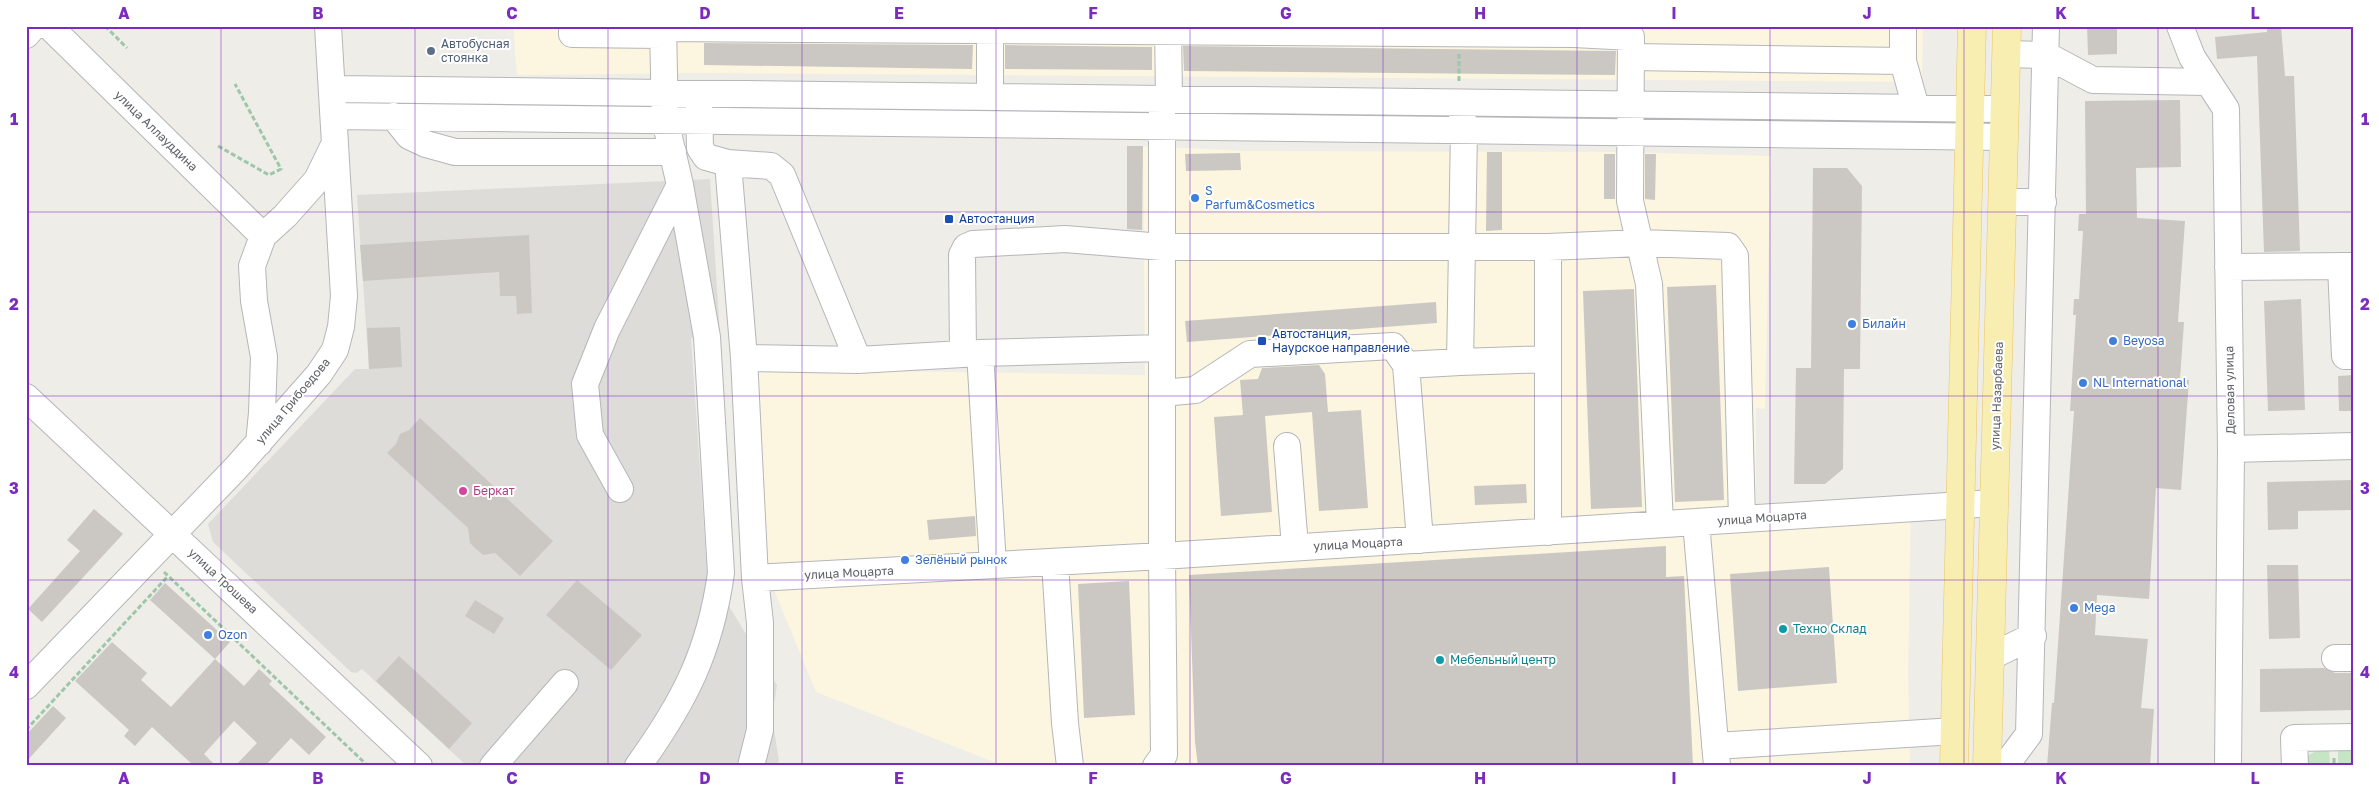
<svg xmlns="http://www.w3.org/2000/svg" width="2379" height="792" font-family="'Golos Text',sans-serif">
<style>
.commercial{fill:#fcf5df}
.industrial{fill:#dedcd9}
.green{fill:#c5e5c5}
.building{fill:#cbc8c4}
.lines{fill:none;stroke-linecap:round;stroke-linejoin:round}
.minor-casing{stroke:#b4b6ba;stroke-width:28}
.major-casing{stroke:#e8c467;stroke-width:29}
.path{stroke:#9ec6aa;stroke-width:3;stroke-dasharray:5 2.5;stroke-linecap:butt}
.minor{stroke:#fff;stroke-width:26}
.major{stroke:#f9eeb1;stroke-width:28}
.grid{fill:none;stroke:#7b2cbf;stroke-width:1;stroke-opacity:0.55}
.service-dot{fill:#5c6f8a;stroke:#fff;stroke-width:2}
.shop-dot{fill:#3f7fe0;stroke:#fff;stroke-width:2}
.transit-dot{fill:#1a4fb4;stroke:#fff;stroke-width:2}
.hotel-dot{fill:#d1479c;stroke:#fff;stroke-width:2}
.culture-dot{fill:#0f9aa8;stroke:#fff;stroke-width:2}
.labels{text-anchor:middle;stroke-width:4;stroke-linejoin:round;paint-order:stroke}
.service-label{font-size:12px;fill:#4e5e75;stroke:#fff;text-anchor:start}
.street-label{font-size:12px;fill:#5e6166;stroke:#fff}
.shop-label{font-size:12px;fill:#366cbe;stroke:#fff;text-anchor:start}
.transit-label{font-size:12px;fill:#164399;stroke:#fff;text-anchor:start}
.hotel-label{font-size:12px;fill:#b23c85;stroke:#fff;text-anchor:start}
.culture-label{font-size:12px;fill:#0d838f;stroke:#fff;text-anchor:start}
.neatline{fill:none;stroke:#7b2cbf;stroke-width:2}
.grid-label{font-size:16px;text-anchor:middle;font-weight:bold;fill:#7b2cbf}
</style>
<rect width="100%" height="100%" fill="#efede7"/>
<!-- commercial -->
<path class="commercial" d="M513,26H1923L1922,82L703,73L517,75Z
M1143,146L1248,151L1618,152L1771,156L1765,409L1756,408V504L1911,496L1908,675L1910,766H1004L816,692L765,568L757,369L1145,375Z"/>
<!-- industrial -->
<path class="industrial" d="M710,179L720,335L691,338L707,570L777,685L772,717L779,761L775,766H467L362,669L356,673L351,672L213,542L208,524L355,369H369L357,195Z"/>
<!-- green -->
<path class="green" d="M2322,748H2329L2330,766H2308L2307,756Z
M2338,748H2350L2353,750V766H2338Z"/>
<!-- building -->
<path class="building" d="M2087,26H2117V54L2088,55Z
M2281,26L2285,76H2294L2300,251L2264,252L2257,56L2217,59L2215,37L2267,32V27Z
M704,43L973,45L972,69L704,65Z
M1005,45L1152,47V70L1005,69Z
M1183,46L1616,51L1615,75L1184,71Z
M2180,100L2181,167L2136,168L2137,218L2185,221L2178,322H2184L2180,379L2189,380L2181,490L2156,488L2149,599L2097,595L2095,635L2148,639L2141,708L2154,709L2150,766H2047L2052,703H2054L2074,411H2070L2076,315H2073L2074,299H2079L2083,231H2078L2079,214H2086L2085,101Z
M1127,146H1143L1142,230L1127,229Z
M1487,152H1502V230L1486,231Z
M1240,153L1241,170L1186,171L1185,154Z
M1604,154H1615V199H1604Z
M1645,154H1656L1655,200L1645,199Z
M1813,168H1847L1862,186L1860,369H1844L1843,469L1825,484H1794L1796,368H1811Z
M529,235L532,313L517,314L516,296H500L499,272L363,281L360,245Z
M1716,285L1724,500L1675,502L1667,287Z
M1634,289L1642,507L1591,509L1583,291Z
M2301,299L2305,410L2268,411L2264,301Z
M1436,302L1437,323L1187,342L1185,321Z
M400,327L402,367L369,369L367,328Z
M1319,365L1325,374L1328,412L1361,410L1368,508L1319,511L1312,412L1265,416L1272,512L1221,516L1214,417L1243,415L1240,380L1258,379L1262,368Z
M2353,375V411H2339L2338,376Z
M420,418L553,541L520,576L495,553L483,555L475,548L470,543L468,528L387,453L396,444L400,434L409,430Z
M2353,480V510L2298,511V529L2268,530L2267,482Z
M1526,484L1527,503L1475,505L1474,486Z
M94,509L123,534L42,622L28,609L80,551L67,540Z
M975,516L976,536L929,540L927,520Z
M1666,546V577L1684,576L1693,766H1198L1195,742L1189,575Z
M2267,565H2298L2300,638L2269,639Z
M1829,567L1837,683L1738,691L1730,574Z
M577,580L642,635L611,670L546,615Z
M1129,581L1135,715L1084,718L1078,584Z
M165,583L230,642L215,659L150,600Z
M475,600L504,618L494,634L465,616Z
M112,642L147,673L141,680L171,707L215,659L244,686L259,669L272,681L269,684L326,737L309,755L291,738L265,766H235L257,743L234,721L204,754L216,766H194L152,727L135,746L124,736L129,730L75,681Z
M399,656L472,723L449,749L376,681Z
M2324,668L2335,673H2353V710L2260,712V669Z
M53,706L66,718L26,762V735Z"/>
<g class="lines">
<!-- minor casing -->
<g class="minor-casing">
<path id="minor" d="M49,26L263,236
M572,26V34L663,35
M990,26V97
M1168,26L1169,99
M1574,26V34L1631,37L1630,201L1649,284L1660,524
M1903,26V61L1916,108
M2180,26L2192,57L2226,109L2231,449L2228,766
M663,28L1574,34
M26,35L34,26
M2007,54L2046,55L2093,80L2208,82
M1631,57L1903,61
M333,89L2005,109
M699,105L700,148L706,157L728,163L744,358L755,578L760,623V730L751,766
M334,116L2004,137
M393,116L409,136L426,144L455,152H673
M728,163L771,166L782,175L858,360
M2003,202H2043
M1548,247V532
M2341,266L2345,356H2353
M2228,267L2353,266
M980,353L993,565
M963,354L962,255L966,247L973,244L1065,239L1162,247H1548L1640,243L1728,246L1735,256L1742,519
M744,358L858,360L980,353L1162,348
M1460,362L1548,359
M1406,365L1420,540
M1162,393L1195,390L1250,354L1393,346L1406,365L1460,362L1464,130L1462,113
M26,397L419,766
M259,443L262,413L264,357L254,301L252,266L263,236L285,216L317,180L334,145
M1287,446L1295,547
M2231,449L2353,446
M620,489L590,435L585,384L607,329L680,185L665,120L663,26
M1696,522L1717,766
M1055,562L1065,723L1070,766
M755,578L1162,556L1994,503
M1990,657L2033,636
M2335,658H2353
M26,686L236,468L319,374L335,350L341,327L344,296L328,26
M1715,746L1955,731
M493,766L565,683
M638,766C684,702 710,652 721,573L707,337L680,185
M1156,766L1164,755L1162,556V110
M2005,766L2029,734L2046,26
M2295,766L2294,738L2353,737"/>
</g>
<!-- major casing -->
<g class="major-casing">
<path id="major" d="M1954,766L1972,26
M1987,766L2007,26"/>
</g>
<!-- path -->
<path class="path" d="M105,26L127,48
M1459,81V54
M218,146L269,175L281,169L235,84
M164,572L368,766
M26,730L168,576
M2334,758V766"/>
<!-- minor -->
<use href="#minor" class="minor"/>
<!-- major -->
<use href="#major" class="major"/>
</g>
<!-- grid -->
<path class="grid" d="M221,26V766M415,26V766M608,26V766M802,26V766M996,26V766M1190,26V766M1383,26V766M1577,26V766M1770,26V766M1964,26V766M2158,26V766M26,212H2353M26,396H2353M26,580H2353"/>
<!-- markers -->
<circle class="service-dot" cx="431" cy="51" r="5"/>
<g class="shop-dot">
<circle cx="1195" cy="198" r="5"/>
<circle cx="1852" cy="324" r="5"/>
<circle cx="2113" cy="341" r="5"/>
<circle cx="2083" cy="383" r="5"/>
<circle cx="905" cy="560" r="5"/>
<circle cx="2074" cy="608" r="5"/>
<circle cx="208" cy="635" r="5"/>
</g>
<g class="transit-dot">
<rect x="944" y="214" width="10" height="10" rx="2.5"/>
<rect x="1257" y="336" width="10" height="10" rx="2.5"/>
</g>
<circle class="hotel-dot" cx="463" cy="491" r="5"/>
<g class="culture-dot">
<circle cx="1783" cy="629" r="5"/>
<circle cx="1440" cy="660" r="5"/>
</g>
<g class="labels">
<!-- service labels -->
<g class="service-label">
<text x="441" y="48">Автобусная<tspan x="441" dy="14">стоянка</tspan></text>
</g>
<!-- street labels -->
<g class="street-label">
<text transform="translate(156 131) rotate(44)" y="4">улица Аллауддина</text>
<text transform="translate(2230 390) rotate(-91)" y="4">Деловая улица</text>
<text transform="translate(1997 396) rotate(-88)" y="4">улица Назарбаева</text>
<text transform="translate(293 401) rotate(-50)" y="4">улица Грибоедова</text>
<text transform="translate(1762 518) rotate(-4)" y="4">улица Моцарта</text>
<text transform="translate(1358 544) rotate(-3)" y="4">улица Моцарта</text>
<text transform="translate(849 573) rotate(-3)" y="4">улица Моцарта</text>
<text transform="translate(223 581) rotate(43)" y="4">улица Трошева</text>
</g>
<!-- shop labels -->
<g class="shop-label">
<text x="1205" y="195">S<tspan x="1205" dy="14">Parfum&amp;Cosmetics</tspan></text>
<text x="1862" y="328">Билайн</text>
<text x="2123" y="345">Beyosa</text>
<text x="2093" y="387">NL International</text>
<text x="915" y="564">Зелёный рынок</text>
<text x="2084" y="612">Mega</text>
<text x="218" y="639">Ozon</text>
</g>
<!-- transit labels -->
<g class="transit-label">
<text x="959" y="223">Автостанция</text>
<text x="1272" y="338">Автостанция,<tspan x="1272" dy="14">Наурское направление</tspan></text>
</g>
<!-- hotel labels -->
<g class="hotel-label">
<text x="473" y="495">Беркат</text>
</g>
<!-- culture labels -->
<g class="culture-label">
<text x="1793" y="633">Техно Склад</text>
<text x="1450" y="664">Мебельный центр</text>
</g>
</g>
<!-- border -->
<rect width="2379" height="792" fill="none" stroke="#ffffff" stroke-width="55"/>
<rect x="28" y="28" width="2324" height="736" class="neatline"/>
<g class="grid-label">
<text x="124" y="19">A</text>
<text x="318" y="19">B</text>
<text x="512" y="19">C</text>
<text x="705" y="19">D</text>
<text x="899" y="19">E</text>
<text x="1093" y="19">F</text>
<text x="1286" y="19">G</text>
<text x="1480" y="19">H</text>
<text x="1674" y="19">I</text>
<text x="1867" y="19">J</text>
<text x="2061" y="19">K</text>
<text x="2255" y="19">L</text>
<text x="14" y="125">1</text>
<text x="2365" y="125">1</text>
<text x="14" y="310">2</text>
<text x="2365" y="310">2</text>
<text x="14" y="494">3</text>
<text x="2365" y="494">3</text>
<text x="14" y="678">4</text>
<text x="2365" y="678">4</text>
<text x="124" y="784">A</text>
<text x="318" y="784">B</text>
<text x="512" y="784">C</text>
<text x="705" y="784">D</text>
<text x="899" y="784">E</text>
<text x="1093" y="784">F</text>
<text x="1286" y="784">G</text>
<text x="1480" y="784">H</text>
<text x="1674" y="784">I</text>
<text x="1867" y="784">J</text>
<text x="2061" y="784">K</text>
<text x="2255" y="784">L</text>
</g>
</svg>
